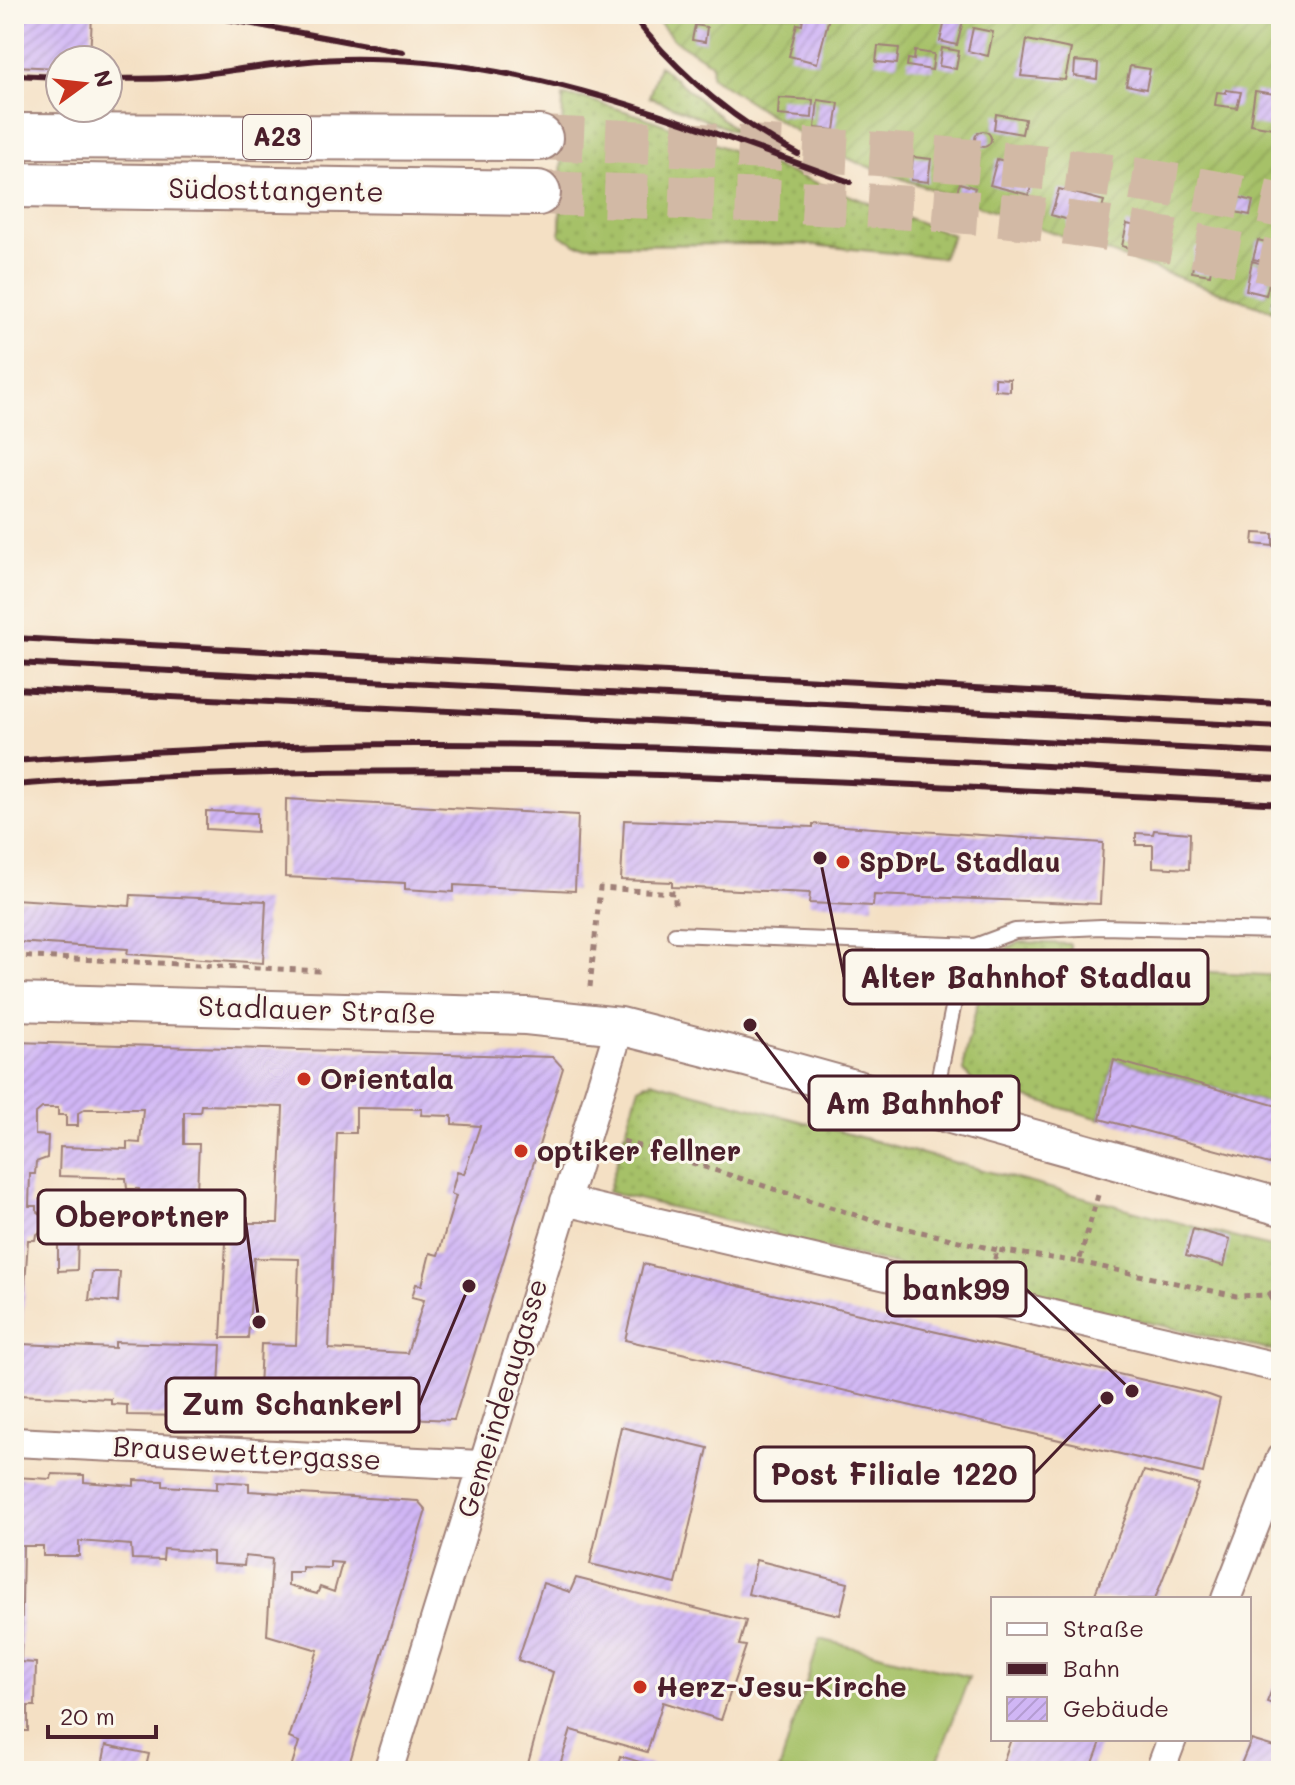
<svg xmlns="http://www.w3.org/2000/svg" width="1295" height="1785" font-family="Mali,sans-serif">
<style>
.grass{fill:url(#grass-dots);stroke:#78704a;stroke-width:2}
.garden{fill:url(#garden-furrows);stroke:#78704a;stroke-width:2}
.pitch{fill:#a6c168;stroke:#78704a;stroke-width:2}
.building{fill:url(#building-hatch);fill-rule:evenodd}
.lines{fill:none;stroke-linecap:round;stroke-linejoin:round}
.motorway-tunnel{stroke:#d2b9a5;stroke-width:44;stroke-dasharray:44 22;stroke-linecap:butt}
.service-casing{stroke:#9f8078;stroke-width:18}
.minor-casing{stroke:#9f8078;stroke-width:32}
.tertiary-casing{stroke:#9f8078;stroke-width:40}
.motorway-casing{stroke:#9f8078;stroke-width:48}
.path{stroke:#9f8078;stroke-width:5;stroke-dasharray:6 6;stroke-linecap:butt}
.service{stroke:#fff;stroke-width:14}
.minor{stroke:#fff;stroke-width:28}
.tertiary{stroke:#fff;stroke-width:36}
.motorway{stroke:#fff;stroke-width:44}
.rail{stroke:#4a1f2b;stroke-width:6}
.poi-dot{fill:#c8321e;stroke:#fbf7ec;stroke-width:3}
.labels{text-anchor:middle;stroke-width:6;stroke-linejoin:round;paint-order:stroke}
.shield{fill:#fbf7ec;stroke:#7f6065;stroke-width:2}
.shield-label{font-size:26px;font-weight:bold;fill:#4a1f2b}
.street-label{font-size:28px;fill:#4a1f2b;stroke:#fbf7ec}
.poi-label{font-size:28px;font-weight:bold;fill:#4a1f2b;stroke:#fbf7ec;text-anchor:start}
.leader{fill:none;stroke:#4a1f2b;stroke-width:3}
.callout-dot{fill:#4a1f2b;stroke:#fbf7ec;stroke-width:3}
.callout{fill:#fbf7ec;stroke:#4a1f2b;stroke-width:3}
.callout-label{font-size:30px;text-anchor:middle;font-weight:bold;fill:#4a1f2b}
</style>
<defs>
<pattern id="grass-dots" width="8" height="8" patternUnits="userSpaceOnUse" patternTransform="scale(2)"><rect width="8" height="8" fill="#a6c168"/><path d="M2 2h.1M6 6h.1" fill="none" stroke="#90a55a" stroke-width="1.8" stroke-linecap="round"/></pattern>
<pattern id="garden-furrows" width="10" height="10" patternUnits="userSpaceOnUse" patternTransform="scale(2)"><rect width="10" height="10" fill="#a6c168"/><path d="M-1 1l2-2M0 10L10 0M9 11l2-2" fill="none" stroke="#90a55a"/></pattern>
<pattern id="building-hatch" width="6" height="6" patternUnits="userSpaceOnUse" patternTransform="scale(2)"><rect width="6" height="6" fill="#d0b6f5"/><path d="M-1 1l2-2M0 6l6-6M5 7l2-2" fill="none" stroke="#b49cd2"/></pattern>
</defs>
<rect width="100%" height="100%" fill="#fbf7ec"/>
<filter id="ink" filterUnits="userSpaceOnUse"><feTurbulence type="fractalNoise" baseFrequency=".0125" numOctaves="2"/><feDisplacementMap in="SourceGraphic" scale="16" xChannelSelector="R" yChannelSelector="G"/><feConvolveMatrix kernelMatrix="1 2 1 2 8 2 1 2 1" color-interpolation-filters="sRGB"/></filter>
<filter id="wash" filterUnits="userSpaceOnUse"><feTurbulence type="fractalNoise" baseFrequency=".006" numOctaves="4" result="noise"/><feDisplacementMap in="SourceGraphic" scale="32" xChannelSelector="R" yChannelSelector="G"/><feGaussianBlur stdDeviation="1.8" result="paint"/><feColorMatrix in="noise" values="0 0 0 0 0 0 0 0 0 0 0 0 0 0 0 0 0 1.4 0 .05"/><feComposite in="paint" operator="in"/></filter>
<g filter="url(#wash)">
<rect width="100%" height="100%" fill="#f4e0c4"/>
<!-- grass -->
<path class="grass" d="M659,65L740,134L649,97Z
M563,96L583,98L644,117L953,235L942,258L801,244L578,245L560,235Z
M1020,942L1070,944V964L1281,976V1107L1114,1060L1100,1119L973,1082L964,1071V1058L982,984L1000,952Z
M651,1081L1281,1250V1328L1273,1351L776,1237L774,1232L608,1192L639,1087Z"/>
<!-- garden -->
<path class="garden" d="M652,14H1281V314L858,163L806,138L719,82L711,76L712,64L674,40Z"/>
<!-- pitch -->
<path class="pitch" d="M820,1639L969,1677L934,1771H779Z"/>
<g id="blocks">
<!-- building -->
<path class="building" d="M14,14H92L90,60H60V68L14,66Z
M804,14H830L817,63L789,56L797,24L802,25Z
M946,17L963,21L957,45L940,41Z
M695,25L707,27L705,42L692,40Z
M973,28L993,32L988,56L968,51Z
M1027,40L1071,49L1065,80L1021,76Z
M878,46L899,48L897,64L876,62Z
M942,48L959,51L956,69L939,66Z
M915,51L934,54L932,70L907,66L908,59L914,60Z
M1075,61L1098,63L1097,79L1074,76Z
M1130,66L1150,69L1146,89L1126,85Z
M1226,90L1241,92L1237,108L1215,105L1217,92L1226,93Z
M1255,91L1281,95L1278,129L1250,124Z
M779,98L813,100L812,118L778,115Z
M818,100L839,103L835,130L815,128Z
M996,114L1025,119L1022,134L994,129Z
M975 139a8 8 0 1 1 16 0a8 8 0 1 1-16 0Z
M913,157L931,159L928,182L911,180Z
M997,159L1035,169L1029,195L990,185Z
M960,183L975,188L970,202L955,196Z
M1059,189L1104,201L1094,234L1068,227L1069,220L1051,215Z
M1238,197L1253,201L1250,215L1235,212Z
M1127,224L1154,230L1149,253L1122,246Z
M1258,240L1277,245L1272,263L1253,259Z
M1196,247L1214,250L1210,275L1192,272Z
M1252,261L1273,267L1266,295L1246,290Z
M1274,290L1281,292V307L1271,305Z
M995,378L1010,379V391L995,390Z
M1254,533L1273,534V546L1253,544Z
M286,799L578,815L575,891L454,885V892L405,889V883L285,877Z
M206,811L257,813V832L206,829Z
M624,820L813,827V824L1103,843L1100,904L874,895L873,906L809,903L810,893L672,887V882L621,880Z
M1154,830L1190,833L1189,869L1153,867V845H1136V833L1153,834Z
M131,895L266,901L263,963L127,954L128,949L14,942V899L130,906Z
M14,1042L553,1057L563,1068L454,1420L258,1412L261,1344L296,1345L299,1259L254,1258L248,1338H221L227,1223H278L283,1107L201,1105L200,1112H184V1144H199L197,1191H183V1221H138L139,1189H127L126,1178L59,1176L60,1147L127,1149V1142L140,1143L143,1109H85L78,1113V1126H66V1115H58V1108H42L35,1114V1135L48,1136L47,1158L36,1162L35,1174H30L29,1206H37V1211L46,1218L45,1228L36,1235L35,1240H28L21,1344L115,1348V1342L221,1345L218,1410L189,1408L188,1416L127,1415V1405L111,1404V1399L17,1395L14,1398ZM356,1108L422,1109L421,1115L452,1116V1124L480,1126L464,1174L457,1172L451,1194L456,1196L438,1255L430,1253L422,1285L416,1284L412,1297L424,1300L407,1353L329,1349L337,1133H356Z
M1114,1060L1281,1107V1167L1100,1119Z
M1193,1229L1230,1239L1224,1266L1186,1256Z
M58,1234H78L77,1270L58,1271Z
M643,1264L1209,1395L1220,1399L1203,1473L625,1340Z
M92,1272H120L118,1302L89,1300Z
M621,1427L708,1448L676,1584L590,1564Z
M1144,1471L1199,1485L1155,1599H1093Z
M52,1474L84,1475V1482L134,1486V1480L163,1481V1486L217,1489V1481L249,1483V1491L418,1501L426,1510L347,1771H290L299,1742L289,1738L318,1650L267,1635L272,1559L245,1556L244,1566L213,1564V1552L164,1549L163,1560L132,1559L131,1545L79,1541V1556H43V1546H23L21,1662L36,1663L35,1706H28V1731H19V1752H14V1477L51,1479ZM330,1562L342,1563L334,1592L320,1587L317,1594L288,1586V1572H302V1567L330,1568Z
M756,1560L848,1583L840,1615L748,1594Z
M576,1578L746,1621L739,1645L746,1646L721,1720L663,1702L647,1752L571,1730L558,1771H526L553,1672L518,1660L543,1583L570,1592Z
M1281,1667V1707L1267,1702Z
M1011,1739H1102L1090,1771H1000Z
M1251,1740L1281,1749V1771H1238Z
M106,1745L149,1754L145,1771H101Z
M620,1756L666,1770V1771H616Z"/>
</g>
</g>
<g filter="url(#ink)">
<use href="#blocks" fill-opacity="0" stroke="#9f8078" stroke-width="2"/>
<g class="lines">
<!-- motorway-tunnel -->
<path class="motorway-tunnel" d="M540,138C786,150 1039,152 1281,206
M538,193C696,199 854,201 1012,216C1102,225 1192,244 1281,264"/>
<!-- service casing -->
<g class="service-casing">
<path id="service" d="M675,934L975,946
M932,1111L959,978L975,946L1015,931L1101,927L1281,931"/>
</g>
<!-- minor casing -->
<g class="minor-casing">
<path id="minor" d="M565,1201L1281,1368
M14,1442L480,1465
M1226,1599L1281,1458
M388,1771L620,1026
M1160,1771L1172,1739"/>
</g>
<!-- tertiary casing -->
<g class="tertiary-casing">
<path id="tertiary" d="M14,1002L526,1016L620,1026L746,1058L1281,1207"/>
</g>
<!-- motorway casing -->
<g class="motorway-casing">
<path id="motorway" d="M14,136L540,138
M14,185L538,193"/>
</g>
<!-- path -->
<path class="path" d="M14,956L321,971
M590,987L600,888L675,893V910
M623,1141L871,1220L997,1250
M1079,1262L1236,1296L1269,1295L1281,1282
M992,1271L997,1250L1079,1262L1098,1195
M1269,1295L1281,1316"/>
<!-- service -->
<use href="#service" class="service"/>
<!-- minor -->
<use href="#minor" class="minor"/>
<!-- tertiary -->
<use href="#tertiary" class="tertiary"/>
<!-- motorway -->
<use href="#motorway" class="motorway"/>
<!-- rail -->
<path class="rail" d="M199,14L403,52
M631,14C676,72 733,120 798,154
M14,75L60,77
M108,79C132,78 157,80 181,77C243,70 306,57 369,59C539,61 692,126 850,182
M14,638L1281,704
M14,663L1281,727
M14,689L1281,753
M14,761C148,751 281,744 415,744C704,743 993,764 1281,779
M14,785C436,754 859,782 1281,804"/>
</g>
</g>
<!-- markers -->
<g class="poi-dot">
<circle cx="843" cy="862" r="8"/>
<circle cx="304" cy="1079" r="8"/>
<circle cx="521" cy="1151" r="8"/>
<circle cx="640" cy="1687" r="8"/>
</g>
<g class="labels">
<!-- shield labels -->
<rect class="shield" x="243" y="115" width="68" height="44" rx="6"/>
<g class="shield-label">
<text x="277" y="146">A23</text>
</g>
<!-- street labels -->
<g class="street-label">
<text transform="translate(276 190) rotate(1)" y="10">Südosttangente</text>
<text transform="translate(317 1010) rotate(2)" y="10">Stadlauer Straße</text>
<text transform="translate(502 1398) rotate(-73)" y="10">Gemeindeaugasse</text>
<text transform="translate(247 1453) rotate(3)" y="10">Brausewettergasse</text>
</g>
<!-- poi labels -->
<g class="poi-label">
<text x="859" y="872">SpDrL Stadlau</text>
<text x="320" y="1089">Orientala</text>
<text x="537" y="1161">optiker fellner</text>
<text x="656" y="1697">Herz-Jesu-Kirche</text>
</g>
</g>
<!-- callouts -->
<path class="leader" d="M820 858L844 977M750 1025L809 1103M259 1322L245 1217M1132 1391L1026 1289M469 1286L419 1405M1107 1398L1034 1474"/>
<g class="callout-dot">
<circle cx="820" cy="858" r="8"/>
<circle cx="750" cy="1025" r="8"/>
<circle cx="259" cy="1322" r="8"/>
<circle cx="1132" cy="1391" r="8"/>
<circle cx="469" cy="1286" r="8"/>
<circle cx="1107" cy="1398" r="8"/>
</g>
<g class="callout">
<rect x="844" y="950" width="364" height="54" rx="8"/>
<rect x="809" y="1076" width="210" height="54" rx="8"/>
<rect x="38" y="1190" width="207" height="54" rx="8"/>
<rect x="887" y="1262" width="139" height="54" rx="8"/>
<rect x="166" y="1378" width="253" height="54" rx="8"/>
<rect x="755" y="1447" width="279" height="54" rx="8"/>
</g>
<g class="callout-label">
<text x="1026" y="988">Alter Bahnhof Stadlau</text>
<text x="914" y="1114">Am Bahnhof</text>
<text x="142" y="1227">Oberortner</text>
<text x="956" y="1300">bank99</text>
<text x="292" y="1415">Zum Schankerl</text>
<text x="894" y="1485">Post Filiale 1220</text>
</g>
<!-- margin -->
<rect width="1295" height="1785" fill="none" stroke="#fbf7ec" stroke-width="48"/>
<!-- legend -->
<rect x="991" y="1597" width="260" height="144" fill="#fbf7ec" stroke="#b4a19f" stroke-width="2"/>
<rect x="1007" y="1623" width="40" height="12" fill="#ffffff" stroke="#b4a19f" stroke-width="2"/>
<text x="1063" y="1637" font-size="24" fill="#4a1f2b">Straße</text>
<rect x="1007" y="1663" width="40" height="12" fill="#4a1f2b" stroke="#b4a19f" stroke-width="2"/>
<text x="1063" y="1677" font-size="24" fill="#4a1f2b">Bahn</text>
<rect x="1007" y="1697" width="40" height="24" fill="url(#building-hatch)" stroke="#b4a19f" stroke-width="2"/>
<text x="1063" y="1717" font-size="24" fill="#4a1f2b">Gebäude</text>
<!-- north arrow -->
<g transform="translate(84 84) rotate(75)"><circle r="38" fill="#fbf7ec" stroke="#b4a19f" stroke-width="2"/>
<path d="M0-6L14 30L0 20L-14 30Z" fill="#c8321e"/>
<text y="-12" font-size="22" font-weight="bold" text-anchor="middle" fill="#4a1f2b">N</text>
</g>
<!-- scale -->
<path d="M48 1725v12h108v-12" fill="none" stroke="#4a1f2b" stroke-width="4"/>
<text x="60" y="1725" font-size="24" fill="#4a1f2b" stroke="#fbf7ec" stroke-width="6" paint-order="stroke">20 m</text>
</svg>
